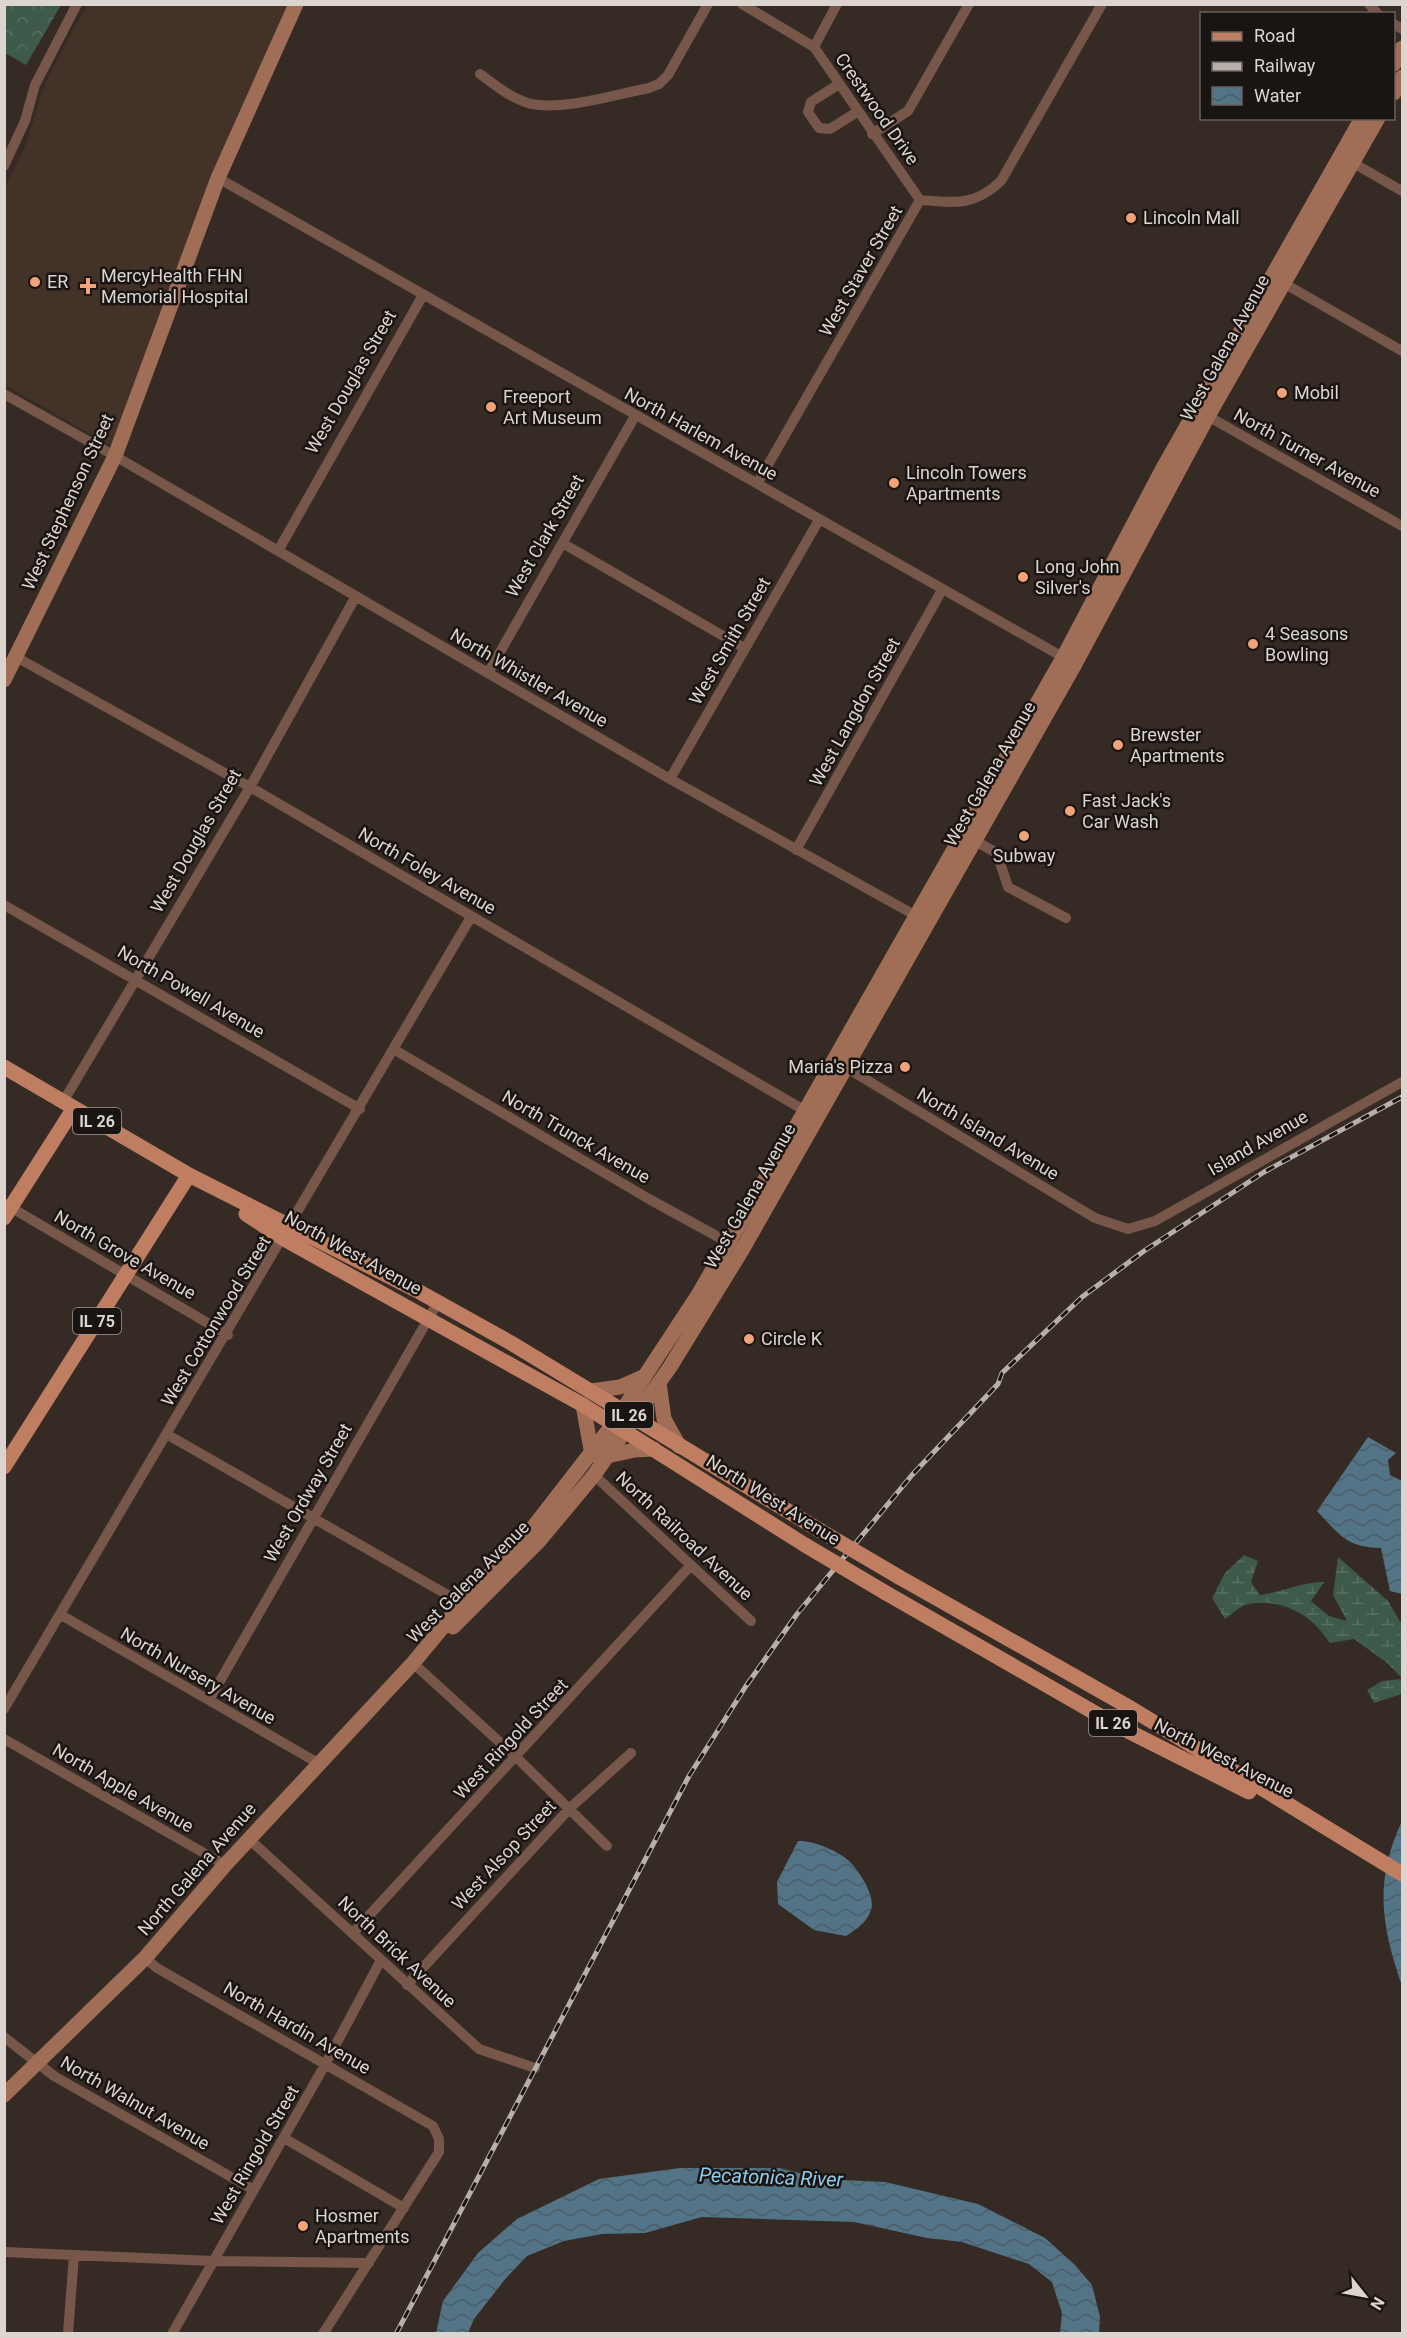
<svg xmlns="http://www.w3.org/2000/svg" width="1407" height="2338" font-family="Roboto,sans-serif">
<style>
.built{fill:#423227}
.wetland{fill:url(#wetland-marsh)}
.park{fill:url(#park-crowns)}
.water{fill:url(#water-waves)}
.lines{fill:none;stroke-linecap:round;stroke-linejoin:round}
.street{stroke:#775749;stroke-width:10}
.secondary{stroke:#a06d57;stroke-width:15}
.primary{stroke:#bf7e61;stroke-width:15}
.rail-casing{stroke:#b7b0aa;stroke-width:5}
.rail{stroke:#1a1512;stroke-width:3;stroke-dasharray:9;stroke-linecap:butt}
.primary-bridge{stroke:#bf7e61;stroke-width:15}
.poi-dot{fill:#f0a279;stroke:#1a1512;stroke-width:2}
.labels{text-anchor:middle;stroke-width:5;stroke-linejoin:round;paint-order:stroke}
.shield{fill:#1a1512;stroke:#a19b96;stroke-width:1.5}
.shield-label{font-size:16px;font-weight:bold;fill:#dbd4cf}
.street-label{font-size:18px;fill:#dbd4cf;stroke:#1a1512}
.poi-label{font-size:18px;fill:#dbd4cf;stroke:#1a1512;text-anchor:start}
.water-label{font-size:20px;font-style:italic;fill:#8fcbec;stroke:#1a1512}
</style>
<defs>
<pattern id="wetland-marsh" width="20" height="14" patternUnits="userSpaceOnUse" patternTransform="scale(1.5)"><rect width="20" height="14" fill="#3d5a4b"/><path d="M1 5h8M5 5V1M11 12h8M15 12V8" fill="none" stroke="#587164"/></pattern>
<pattern id="park-crowns" width="20" height="18" patternUnits="userSpaceOnUse" patternTransform="scale(1.5)"><rect width="20" height="18" fill="#3d5a4b"/><path d="M2 6a3 3 0 1 1 6 0M12 15a3 3 0 1 1 6 0" fill="none" stroke="#587164"/></pattern>
<pattern id="water-waves" width="16" height="10" patternUnits="userSpaceOnUse" patternTransform="scale(1.5)"><rect width="16" height="10" fill="#537486"/><path d="M0 5q4-4 8 0t8 0" fill="none" stroke="#4b5d66"/></pattern>
</defs>
<rect width="100%" height="100%" fill="#362b24"/>
<!-- built -->
<path class="built" d="M87,5H287L209,182L113,447L5,385V187L24,150L45,83Z"/>
<!-- wetland -->
<path class="wetland" d="M1244,1555L1258,1561L1251,1582L1260,1595C1282,1592 1302,1582 1324,1582L1311,1601L1329,1616L1347,1621L1333,1595L1338,1557L1388,1601L1402,1625V1678L1386,1662L1354,1639L1330,1643C1312,1615 1283,1598 1249,1604C1241,1605 1232,1614 1225,1619L1212,1598L1225,1573Z
M1402,1679V1694L1374,1703L1367,1690L1382,1681Z"/>
<!-- park -->
<path class="park" d="M5,4L61,5L26,65L5,53Z"/>
<!-- water -->
<path class="water" d="M1368,1437L1396,1453L1388,1460L1390,1475L1402,1481V1594L1390,1591L1381,1548C1346,1547 1341,1536 1317,1511Z
M1402,1821V1986C1381,1925 1374,1881 1402,1821Z
M798,1841C812,1840 839,1851 849,1861C859,1871 876,1896 871,1910C867,1923 856,1929 846,1936L814,1930L778,1904L777,1882Z
M680,2168H780L822,2179L885,2182L978,2204L1045,2238L1075,2265L1092,2285L1100,2317L1099,2333H1060L1062,2313L1052,2282L1029,2264L962,2242L927,2238L854,2222L702,2217L645,2233L602,2234L564,2241L527,2256L506,2278L474,2319L468,2333H436L443,2301L478,2253L517,2219L599,2179Z"/>
<g class="lines">
<!-- street -->
<path class="street" d="M742,4L814,47
M837,4L814,47L920,200
M1369,4L1378,14
M1394,24L1402,29
M480,74C495,85 511,98 528,103C560,112 616,94 649,88L659,84L668,75L708,4
M839,84L811,102L808,112L819,128L830,129L857,112
M872,134L908,111L969,4
M1348,160L1402,191
M4,166L25,121L35,85L77,4
M218,178L1068,660
M1280,281L1402,351
M4,394L115,456L670,779L920,918
M1204,414L1402,526
M757,484L920,200C955,203 975,206 1001,181L1102,4
M564,544L744,648
M278,551L423,295
M16,657L250,787L809,1113
M488,673L635,416
M670,779L819,520
M975,841L997,853L1008,887L1066,918
M796,850L942,590
M4,905L360,1109
M395,1050L649,1199L742,1250
M842,1065L1095,1218L1128,1229L1155,1221L1402,1082
M63,1102L250,787L356,596
M5,1204L228,1335
M168,1435L467,1606
M594,1475L751,1621
M61,1615L318,1763
M413,1663L516,1757L607,1846
M209,1700L438,1302
M4,1709L471,917
M4,1739L225,1865
M249,1839L479,2049L535,2068
M353,1933L691,1565
M145,1958L157,1968L433,2126L439,2139V2152L323,2334
M407,1985L570,1808L631,1753
M4,2037L54,2076L254,2190
M284,2138L404,2208
M4,2252L213,2261L369,2263
M68,2334L74,2255
M172,2334L326,2063L381,1960"/>
<!-- secondary -->
<path class="secondary" d="M1394,64L1402,48
M1394,93L1402,77
M4,680L115,456L218,178L296,4
M659,1383L664,1419L679,1446
M591,1391L620,1387L645,1376
M583,1405L592,1455
M607,1456L635,1450L654,1449
M453,1627L539,1541L594,1475L670,1367L742,1250L1075,664L1208,416L1378,118
M4,2095L145,1958L225,1865L413,1663L462,1604L531,1530L614,1423L698,1295L805,1111L1063,658L1162,470L1362,118"/>
<!-- primary -->
<path class="primary" d="M4,1067L189,1175L416,1290L511,1343L819,1530
M246,1214L284,1239L583,1405L805,1545
M4,1218L74,1108
M4,1467L189,1175
M899,1577L1127,1706L1402,1874
M886,1593L1116,1725L1249,1792"/>
<!-- rail casing -->
<g class="rail-casing">
<path id="rail" d="M396,2334L689,1776L746,1686L797,1614L912,1475L998,1384L1002,1373L1082,1297L1144,1251L1264,1172L1402,1097"/>
</g>
<!-- rail -->
<use href="#rail" class="rail"/>
<!-- primary-bridge -->
<path class="primary-bridge" d="M819,1530L899,1577
M805,1545L886,1593"/>
</g>
<!-- markers -->
<g class="poi-dot">
<circle cx="1131" cy="218" r="6"/>
<circle cx="35" cy="282" r="6"/>
<path d="M85 277h6v6h6v6h-6v6h-6v-6h-6v-6h6z"/>
<circle cx="1282" cy="393" r="6"/>
<circle cx="491" cy="407" r="6"/>
<circle cx="894" cy="483" r="6"/>
<circle cx="1023" cy="577" r="6"/>
<circle cx="1253" cy="644" r="6"/>
<circle cx="1118" cy="745" r="6"/>
<circle cx="1070" cy="811" r="6"/>
<circle cx="1024" cy="836" r="6"/>
<circle cx="905" cy="1067" r="6"/>
<circle cx="749" cy="1339" r="6"/>
<circle cx="303" cy="2226" r="6"/>
</g>
<g class="labels">
<!-- shield labels -->
<g class="shield">
<rect x="73" y="1108" width="48" height="26" rx="4.5"/>
<rect x="73" y="1308" width="48" height="26" rx="4.5"/>
<rect x="605" y="1402" width="48" height="26" rx="4.5"/>
<rect x="1089" y="1710" width="48" height="26" rx="4.5"/>
</g>
<g class="shield-label">
<text x="97" y="1127">IL 26</text>
<text x="97" y="1327">IL 75</text>
<text x="629" y="1421">IL 26</text>
<text x="1113" y="1729">IL 26</text>
</g>
<!-- street labels -->
<g class="street-label">
<text transform="translate(877 109) rotate(55)" y="6">Crestwood Drive</text>
<text transform="translate(861 271) rotate(-60)" y="6">West Staver Street</text>
<text transform="translate(1225 348) rotate(-61)" y="6">West Galena Avenue</text>
<text transform="translate(351 382) rotate(-60)" y="6">West Douglas Street</text>
<text transform="translate(701 434) rotate(29)" y="6">North Harlem Avenue</text>
<text transform="translate(1307 453) rotate(29)" y="6">North Turner Avenue</text>
<text transform="translate(68 502) rotate(-65)" y="6">West Stephenson Street</text>
<text transform="translate(545 536) rotate(-60)" y="6">West Clark Street</text>
<text transform="translate(730 641) rotate(-60)" y="6">West Smith Street</text>
<text transform="translate(529 678) rotate(30)" y="6">North Whistler Avenue</text>
<text transform="translate(855 712) rotate(-61)" y="6">West Langdon Street</text>
<text transform="translate(990 774) rotate(-60)" y="6">West Galena Avenue</text>
<text transform="translate(196 841) rotate(-60)" y="6">West Douglas Street</text>
<text transform="translate(427 871) rotate(30)" y="6">North Foley Avenue</text>
<text transform="translate(191 992) rotate(30)" y="6">North Powell Avenue</text>
<text transform="translate(988 1134) rotate(31)" y="6">North Island Avenue</text>
<text transform="translate(576 1137) rotate(30)" y="6">North Trunck Avenue</text>
<text transform="translate(1258 1143) rotate(-30)" y="6">Island Avenue</text>
<text transform="translate(750 1196) rotate(-60)" y="6">West Galena Avenue</text>
<text transform="translate(353 1253) rotate(29)" y="6">North West Avenue</text>
<text transform="translate(125 1255) rotate(30)" y="6">North Grove Avenue</text>
<text transform="translate(216 1321) rotate(-59)" y="6">West Cottonwood Street</text>
<text transform="translate(308 1493) rotate(-60)" y="6">West Ordway Street</text>
<text transform="translate(773 1500) rotate(32)" y="6">North West Avenue</text>
<text transform="translate(684 1536) rotate(43)" y="6">North Railroad Avenue</text>
<text transform="translate(468 1582) rotate(-45)" y="6">West Galena Avenue</text>
<text transform="translate(198 1676) rotate(30)" y="6">North Nursery Avenue</text>
<text transform="translate(511 1739) rotate(-47)" y="6">West Ringold Street</text>
<text transform="translate(1224 1758) rotate(27)" y="6">North West Avenue</text>
<text transform="translate(123 1788) rotate(30)" y="6">North Apple Avenue</text>
<text transform="translate(504 1855) rotate(-47)" y="6">West Alsop Street</text>
<text transform="translate(197 1869) rotate(-49)" y="6">North Galena Avenue</text>
<text transform="translate(397 1952) rotate(43)" y="6">North Brick Avenue</text>
<text transform="translate(297 2028) rotate(30)" y="6">North Hardin Avenue</text>
<text transform="translate(135 2103) rotate(30)" y="6">North Walnut Avenue</text>
<text transform="translate(255 2155) rotate(-60)" y="6">West Ringold Street</text>
</g>
<!-- poi labels -->
<g class="poi-label">
<text x="1143" y="224">Lincoln Mall</text>
<text x="101" y="282">MercyHealth FHN<tspan x="101" dy="21">Memorial Hospital</tspan></text>
<text x="47" y="288">ER</text>
<text x="1294" y="399">Mobil</text>
<text x="503" y="403">Freeport<tspan x="503" dy="21">Art Museum</tspan></text>
<text x="906" y="479">Lincoln Towers<tspan x="906" dy="21">Apartments</tspan></text>
<text x="1035" y="573">Long John<tspan x="1035" dy="21">Silver's</tspan></text>
<text x="1265" y="640">4 Seasons<tspan x="1265" dy="21">Bowling</tspan></text>
<text x="1130" y="741">Brewster<tspan x="1130" dy="21">Apartments</tspan></text>
<text x="1082" y="807">Fast Jack's<tspan x="1082" dy="21">Car Wash</tspan></text>
<text x="1024" y="862" text-anchor="middle">Subway</text>
<text x="893" y="1073" text-anchor="end">Maria's Pizza</text>
<text x="761" y="1345">Circle K</text>
<text x="315" y="2222">Hosmer<tspan x="315" dy="21">Apartments</tspan></text>
</g>
<!-- water labels -->
<g class="water-label">
<text transform="translate(771 2177) rotate(2)" y="7">Pecatonica River</text>
</g>
</g>
<!-- border -->
<rect width="1407" height="2338" fill="none" stroke="#dbd4cf" stroke-width="12"/>
<!-- legend -->
<rect x="1200" y="12" width="195" height="108" fill="#1a1512" stroke="#67615e" stroke-width="1.5"/>
<rect x="1212" y="32" width="30" height="9" fill="#bf7e61" stroke="#67615e" stroke-width="1.5"/>
<text x="1254" y="42" font-size="18" fill="#dbd4cf">Road</text>
<rect x="1212" y="62" width="30" height="9" fill="#b7b0aa" stroke="#67615e" stroke-width="1.5"/>
<text x="1254" y="72" font-size="18" fill="#dbd4cf">Railway</text>
<rect x="1212" y="87" width="30" height="18" fill="url(#water-waves)" stroke="#67615e" stroke-width="1.5"/>
<text x="1254" y="102" font-size="18" fill="#dbd4cf">Water</text>
<!-- north arrow -->
<g transform="translate(1365 2296) rotate(121)" stroke="#1a1512" stroke-width="4.5" paint-order="stroke">
<path d="M0-4.5L10 22L0 15L-10 22Z" fill="#dbd4cf"/>
<text y="-9" font-size="16" font-weight="bold" text-anchor="middle" fill="#dbd4cf">N</text>
</g>
</svg>
